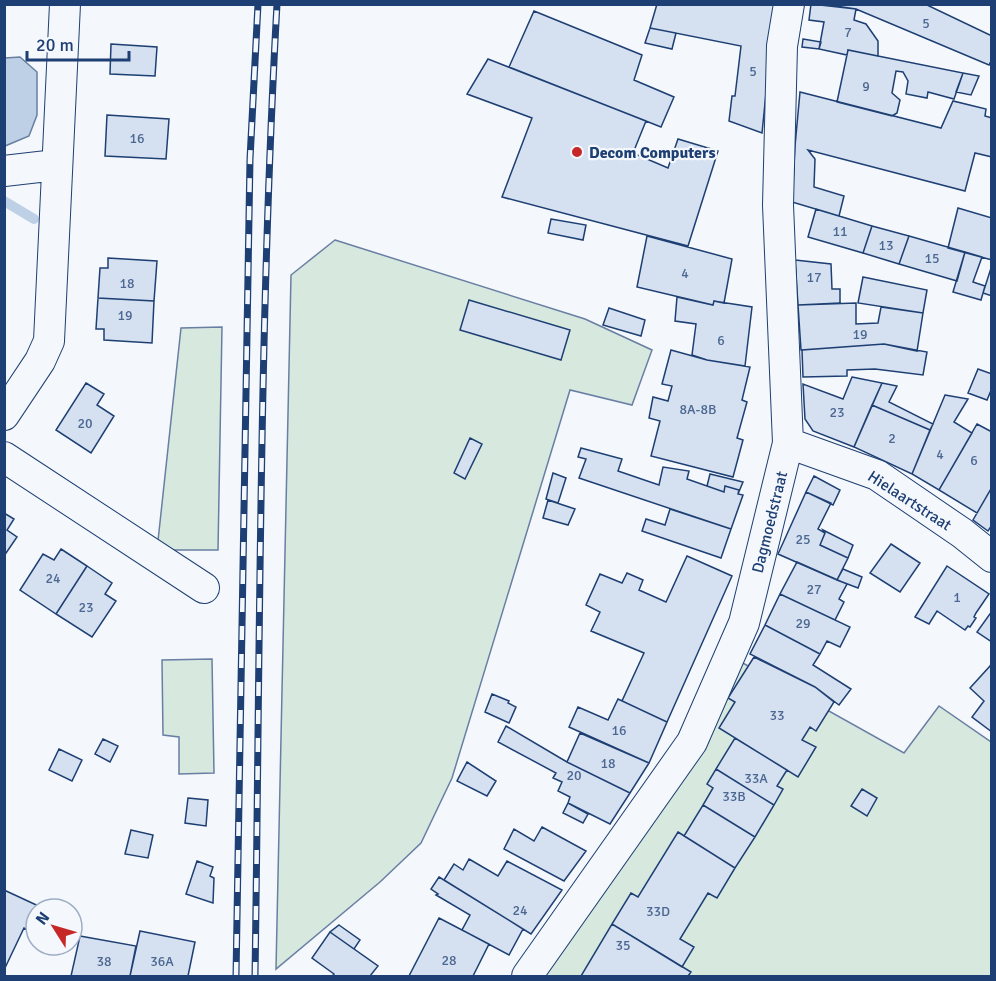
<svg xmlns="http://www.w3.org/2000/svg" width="996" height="981" font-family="Signika,sans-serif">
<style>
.green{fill:#d7e8df;stroke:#687fa3;stroke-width:1.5}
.water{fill:#bed0e5;stroke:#687fa3;stroke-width:1.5}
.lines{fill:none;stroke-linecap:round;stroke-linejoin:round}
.stream{stroke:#bed0e5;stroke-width:10}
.building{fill:#d5e0f0;stroke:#1d3f73;stroke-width:1.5}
.street-casing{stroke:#1d3f73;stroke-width:32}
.street{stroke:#f4f7fb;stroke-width:30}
.rail-casing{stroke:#1d3f73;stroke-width:7}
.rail{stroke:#f4f7fb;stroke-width:4.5;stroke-dasharray:14;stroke-linecap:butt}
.poi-dot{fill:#c62828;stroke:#f4f7fb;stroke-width:2}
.labels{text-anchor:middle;stroke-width:4.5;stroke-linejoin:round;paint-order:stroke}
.number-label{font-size:14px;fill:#4b6792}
.poi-label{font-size:16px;font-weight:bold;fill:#1d3f73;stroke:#f4f7fb;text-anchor:start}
.street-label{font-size:16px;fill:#1d3f73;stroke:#f4f7fb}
</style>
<rect width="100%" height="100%" fill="#f4f7fb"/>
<!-- green -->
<path class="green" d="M335,240L585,319L652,350L632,405L570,390L452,778L421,843L380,882L276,969L291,275Z
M222,327L218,550H157L181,328Z
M212,659L214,773L179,774V737L163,735L162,660Z
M741,662L904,753L939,706L991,742V976H545Z"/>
<!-- water -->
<path class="water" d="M20,57L37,72V115L29,136L5,146V58Z"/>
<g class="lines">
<!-- stream -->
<path class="stream" d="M4,201L34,219"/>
</g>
<!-- building -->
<path class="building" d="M657,4H775L762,133L729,121L732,96H735L741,46L650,28Z
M811,4L856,9L854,20L866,24L878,41V56L848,50L847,55L819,49L824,22L809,20Z
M822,4H925L992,36V59L989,65L856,9Z
M534,11L642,55L634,80L674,97L661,127L509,67Z
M650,28L676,33L672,49L645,43Z
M803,39L821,42L819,49L802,47Z
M111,44L157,47L155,76L110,74Z
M848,50L963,73L954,99L928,92L927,98L906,94L908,81L903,72L896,71L892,93L900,100L897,113L892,116L837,102Z
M488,59L646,121L633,153L668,168L678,139L718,151L688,246L502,197L532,118L467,94Z
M963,73L979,76L971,95L956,92Z
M800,92L941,128L953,101L986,109L985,116L992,118V157L975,153L965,191L808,150L815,159L814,187L844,196L839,216L792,202L795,146Z
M107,115L169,119L166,159L105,156Z
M958,208L992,218V260L948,248Z
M816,209L872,226L863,253L808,237Z
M551,219L586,225L583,240L548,233Z
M872,226L909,236L899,264L863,253Z
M647,236L732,259L724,303L714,301L713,305L637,287Z
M909,236L965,252L957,281L899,264Z
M965,252L982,257L973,282L985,286L981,300L953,292Z
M108,258L157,261L154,301L98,298L100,268H108Z
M795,260L831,264L832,289H840V303L798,305Z
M992,265V296L983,293Z
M863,277L927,290L923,313L858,303Z
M677,297L713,305L714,301L752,307L745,366L707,360L692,355L696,324L675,321Z
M98,298L154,301L152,343L104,340V329H96Z
M469,300L570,330L561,360L460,330Z
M856,303V324L878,323L881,307L923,313L917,351L884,344L801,350L798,305Z
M609,308L645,320L641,336L603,325Z
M884,344L927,352L923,375L875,369L847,370V376L803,377L802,350Z
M671,350L707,360L750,367L742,400L747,402L737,438L743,440L733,477L651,456L660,421L649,418L653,397L668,401L672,386L662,384Z
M978,369L992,374V388L987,400L968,393Z
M852,377L882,383L854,447L813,431L805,419L803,384L843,399Z
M86,383L104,394L97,405L114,416L91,453L56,430Z
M882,383L897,386L889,402L933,424L930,430L872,405Z
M945,395L968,399L954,422L972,433L939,490L912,474Z
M872,405L930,430L912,474L854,447Z
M977,424L992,432V487L977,513L939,490Z
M470,438L482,444L465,479L454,473Z
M581,448L622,459L618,471L659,485L663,467L689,471L687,479L724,492L725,486L739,490L738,494L743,495L731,529L579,478L586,459L578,457Z
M553,473L566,478L558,503L546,499Z
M710,474L743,482L738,494L739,490L725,486L724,492L707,486Z
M814,476L840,490L833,505L806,492Z
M992,487V525L988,531L973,520Z
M806,492L831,503L818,529L825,533L820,545L848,558L837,580L778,554Z
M548,500L575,509L568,525L543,518Z
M670,509L731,529L721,558L642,531L646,519L665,525Z
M4,513L14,519L7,530L17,537L4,556Z
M823,530L853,545L848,558L820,545L825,533Z
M891,544L920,563L900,592L870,573Z
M61,549L87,566L56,614L20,590L43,554L54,560Z
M687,556L732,576L667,722L622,701L644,653L591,631L600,612L586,605L600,574L622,583L627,573L643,580L639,590L666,602Z
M797,562L847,584L839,599L844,602L835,620L780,594Z
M87,566L112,583L105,594L116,601L92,637L56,614Z
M947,566L989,594L976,613L974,617L976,618L970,627L968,626L965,630L937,611L929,624L915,617Z
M843,569L862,577L858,588L837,580Z
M780,594L850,627L840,647L827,641L820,654L765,625Z
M992,611V642L977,632Z
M765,625L820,654L813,665L851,689L839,705L815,687L750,654Z
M754,657L815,687L834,702L816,731L810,727L802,740L816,747L798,777L719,728L735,702L728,698Z
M992,662V732L972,717L984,701L970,688L990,666Z
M492,694L509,701L508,703L516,707L509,723L485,712Z
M618,699L667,722L649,763L569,727L578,707L608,720Z
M506,726L567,762L630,793L610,824L568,803L570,797L558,791L562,782L553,778L556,773L498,742Z
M580,733L649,763L630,793L567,762Z
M735,738L787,770L777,786L783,789L774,805L716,769Z
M103,739L118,746L110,762L95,754Z
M59,749L82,760L72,781L49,770Z
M467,762L496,781L487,796L457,781Z
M716,769L774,805L755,837L703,805L713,788L707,784Z
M862,789L877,798L867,816L851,806Z
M188,798L208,800L206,826L185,823Z
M568,803L588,814L583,823L563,813Z
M703,805L755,837L735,868L684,836Z
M542,827L586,851L564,881L504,849L514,829L534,841Z
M131,830L153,835L148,858L125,854Z
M678,832L735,868L717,898L708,893L680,939L694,947L682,967L612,924L631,893L638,897Z
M469,859L498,876L507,861L562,890L531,934L444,880L454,864L463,870Z
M197,861L213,867L210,876L214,878L213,903L186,894Z
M439,877L523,929L509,955L462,930L470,915L436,895L438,894L431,889Z
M4,890L45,909H36V934L24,928L4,970Z
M439,918L489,944L473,976H409Z
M612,924L691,972L688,976H581Z
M339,925L360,940L354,949L330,932Z
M140,931L195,942L188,976H130Z
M330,932L378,966L370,976H332L334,974L312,958Z
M80,936L136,946L130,976H71Z"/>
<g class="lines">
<!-- street casing -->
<g class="street-casing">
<path id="street" d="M4,171L56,165
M4,415L40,361L49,341L65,4
M788,443L877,475L962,533L992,557
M4,457L204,588
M527,976L692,742L744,623L788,443L778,205L782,46L789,4"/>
</g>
<!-- street -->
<use href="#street" class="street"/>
<!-- rail casing -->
<g class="rail-casing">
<path id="rail" d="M236,976L250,159L258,4
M255,976C260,653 259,328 277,4"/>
</g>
<!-- rail -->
<use href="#rail" class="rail"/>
</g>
<!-- markers -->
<circle class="poi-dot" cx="577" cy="152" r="6"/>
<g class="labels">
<!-- number labels -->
<g class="number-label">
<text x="926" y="28">5</text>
<text x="848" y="37">7</text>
<text x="753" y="76">5</text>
<text x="866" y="91">9</text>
<text x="137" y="143">16</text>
<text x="840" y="236">11</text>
<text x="886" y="250">13</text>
<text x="932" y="263">15</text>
<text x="685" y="278">4</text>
<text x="814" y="282">17</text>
<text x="127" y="288">18</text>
<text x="125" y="320">19</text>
<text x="860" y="339">19</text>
<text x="721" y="345">6</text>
<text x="698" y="414">8A-8B</text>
<text x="837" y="417">23</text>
<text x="85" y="428">20</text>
<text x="892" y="443">2</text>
<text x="940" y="459">4</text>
<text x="974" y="465">6</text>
<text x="803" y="544">25</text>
<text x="53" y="583">24</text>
<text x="814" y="594">27</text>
<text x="957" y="602">1</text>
<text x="86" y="612">23</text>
<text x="803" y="628">29</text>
<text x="777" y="720">33</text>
<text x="619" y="735">16</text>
<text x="608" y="768">18</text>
<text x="574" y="780">20</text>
<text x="756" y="783">33A</text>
<text x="734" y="801">33B</text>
<text x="520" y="915">24</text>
<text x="658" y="916">33D</text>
<text x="623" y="950">35</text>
<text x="449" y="965">28</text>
<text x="104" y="966">38</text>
<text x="162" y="966">36A</text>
</g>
<!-- poi labels -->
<g class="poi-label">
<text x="589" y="158">Decom Computers</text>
</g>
<!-- street labels -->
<g class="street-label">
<text transform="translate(910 500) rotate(33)" y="6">Hielaartstraat</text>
<text transform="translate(769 522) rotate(-76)" y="6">Dagmoedstraat</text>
</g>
</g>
<!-- border -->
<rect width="996" height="981" fill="none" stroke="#1d3f73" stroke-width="12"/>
<!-- north arrow -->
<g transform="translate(54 927) rotate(307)"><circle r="28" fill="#f4f7fb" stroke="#9eadc5" stroke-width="1.5"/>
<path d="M0-4.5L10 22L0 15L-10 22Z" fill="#c62828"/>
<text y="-9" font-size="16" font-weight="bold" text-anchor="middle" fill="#1d3f73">N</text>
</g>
<!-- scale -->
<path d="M27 51v9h102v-9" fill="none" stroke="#1d3f73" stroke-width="3"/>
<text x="36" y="51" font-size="18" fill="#1d3f73" stroke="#f4f7fb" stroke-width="4.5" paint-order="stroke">20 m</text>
</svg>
